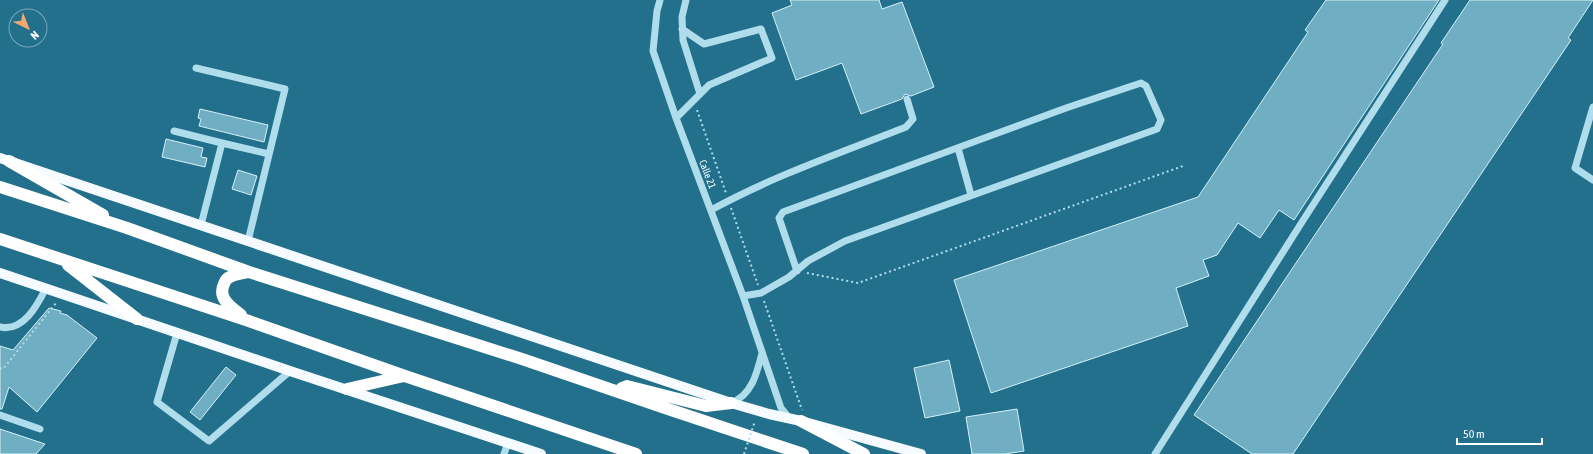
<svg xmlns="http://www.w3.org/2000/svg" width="1593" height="454" font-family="'Asap Condensed',sans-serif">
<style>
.building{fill:#70aec3;stroke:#d5f0f8}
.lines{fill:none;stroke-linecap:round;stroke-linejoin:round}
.path{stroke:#b0ddeb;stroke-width:2;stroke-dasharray:2 3;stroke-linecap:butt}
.minor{stroke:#b0ddeb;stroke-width:7}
.major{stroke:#f5fbfe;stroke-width:10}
.highway{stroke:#fff;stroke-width:12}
.path-bridge{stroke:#b0ddeb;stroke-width:2;stroke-dasharray:2 3;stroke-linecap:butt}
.labels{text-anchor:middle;stroke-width:4;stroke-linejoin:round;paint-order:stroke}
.street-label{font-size:10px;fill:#fff;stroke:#22708c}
</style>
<rect width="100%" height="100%" fill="#22708c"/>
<!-- building -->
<path class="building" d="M790,0H879L882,9L902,2L934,87L911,96L905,94L902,99L861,114L842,63L796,80L772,13L792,5Z
M1326,0H1439L1294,220L1279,210L1260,238L1238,223L1217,255L1203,260L1209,276L1176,288L1188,326L991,393L954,280L1198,197L1308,32L1305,30Z
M1470,0H1593L1568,38L1571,40L1293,454H1252L1194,415L1443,44L1441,43Z
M200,109L268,125L264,142L199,126L201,119L198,118Z
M166,139L203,148L201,157L207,158L205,167L162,157Z
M238,170L257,176L251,195L232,189Z
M49,308L61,311L60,313L67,315L97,338L37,412L9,387L2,409H0V346L13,350Z
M949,360L960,411L925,418L914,368Z
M226,367L236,375L200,420L190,412Z
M1017,409L1024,451L1005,454H972L966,417Z
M0,429L45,444L36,454H0Z"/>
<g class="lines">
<!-- path -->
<path class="path" d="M697,110L726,193
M731,208L758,285
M807,273L858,283L1183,166
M764,301L802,410
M0,368L3,369L56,303"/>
<!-- minor -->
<path class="minor" d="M660,0L657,11L653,51L676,118L743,296L781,408L790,419
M686,0L682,17L683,40L700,94
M196,68L285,89L248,241
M1593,107L1575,168L1593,180
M676,118L709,85L772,58L761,29L704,44L682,29
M174,131L222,143L201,225
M222,143L269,154
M958,148L971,195
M711,210C773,176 840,153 906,127L913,119L907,99
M743,296L761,293L789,277L808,261L845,241L1157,129L1161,120L1146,86L1141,83L1066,108L783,212L779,218L797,271
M0,327C23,332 37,306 46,288
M177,333L157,402L209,441L290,371
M731,403C752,395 757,373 762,353
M0,415L40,429
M504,454L508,443
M1155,454L1302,222L1445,0"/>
<!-- major -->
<path class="major" d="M0,158L731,403L769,414L801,421L921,454
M0,273L290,371L541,454"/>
<!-- highway -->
<path class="highway" d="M9,161L103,215
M0,187L127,228L249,272L522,359L668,409L803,454
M0,239L246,320L405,376L636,454
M68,265L137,319
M241,315C231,307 217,298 224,284C225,281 227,278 230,277C235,274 243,273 249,272
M347,389L404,376
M618,392L622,388L627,386L706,406L731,403
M801,421L864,454"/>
<!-- path-bridge -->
<path class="path-bridge" d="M744,454L755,421"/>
</g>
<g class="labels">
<!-- street labels -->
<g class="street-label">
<text transform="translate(708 174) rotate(69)" y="4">Calle 21</text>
</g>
</g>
<!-- north arrow -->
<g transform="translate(28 28) rotate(137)"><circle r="19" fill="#22708c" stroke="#7aa9ba"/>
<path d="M0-3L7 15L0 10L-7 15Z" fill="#f7a872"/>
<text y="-6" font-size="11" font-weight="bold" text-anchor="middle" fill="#ffffff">N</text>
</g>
<!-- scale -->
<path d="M1457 438v6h85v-6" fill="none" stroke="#ffffff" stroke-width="2"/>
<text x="1463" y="438" font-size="12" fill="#ffffff" stroke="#22708c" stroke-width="3" paint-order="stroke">50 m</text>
</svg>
